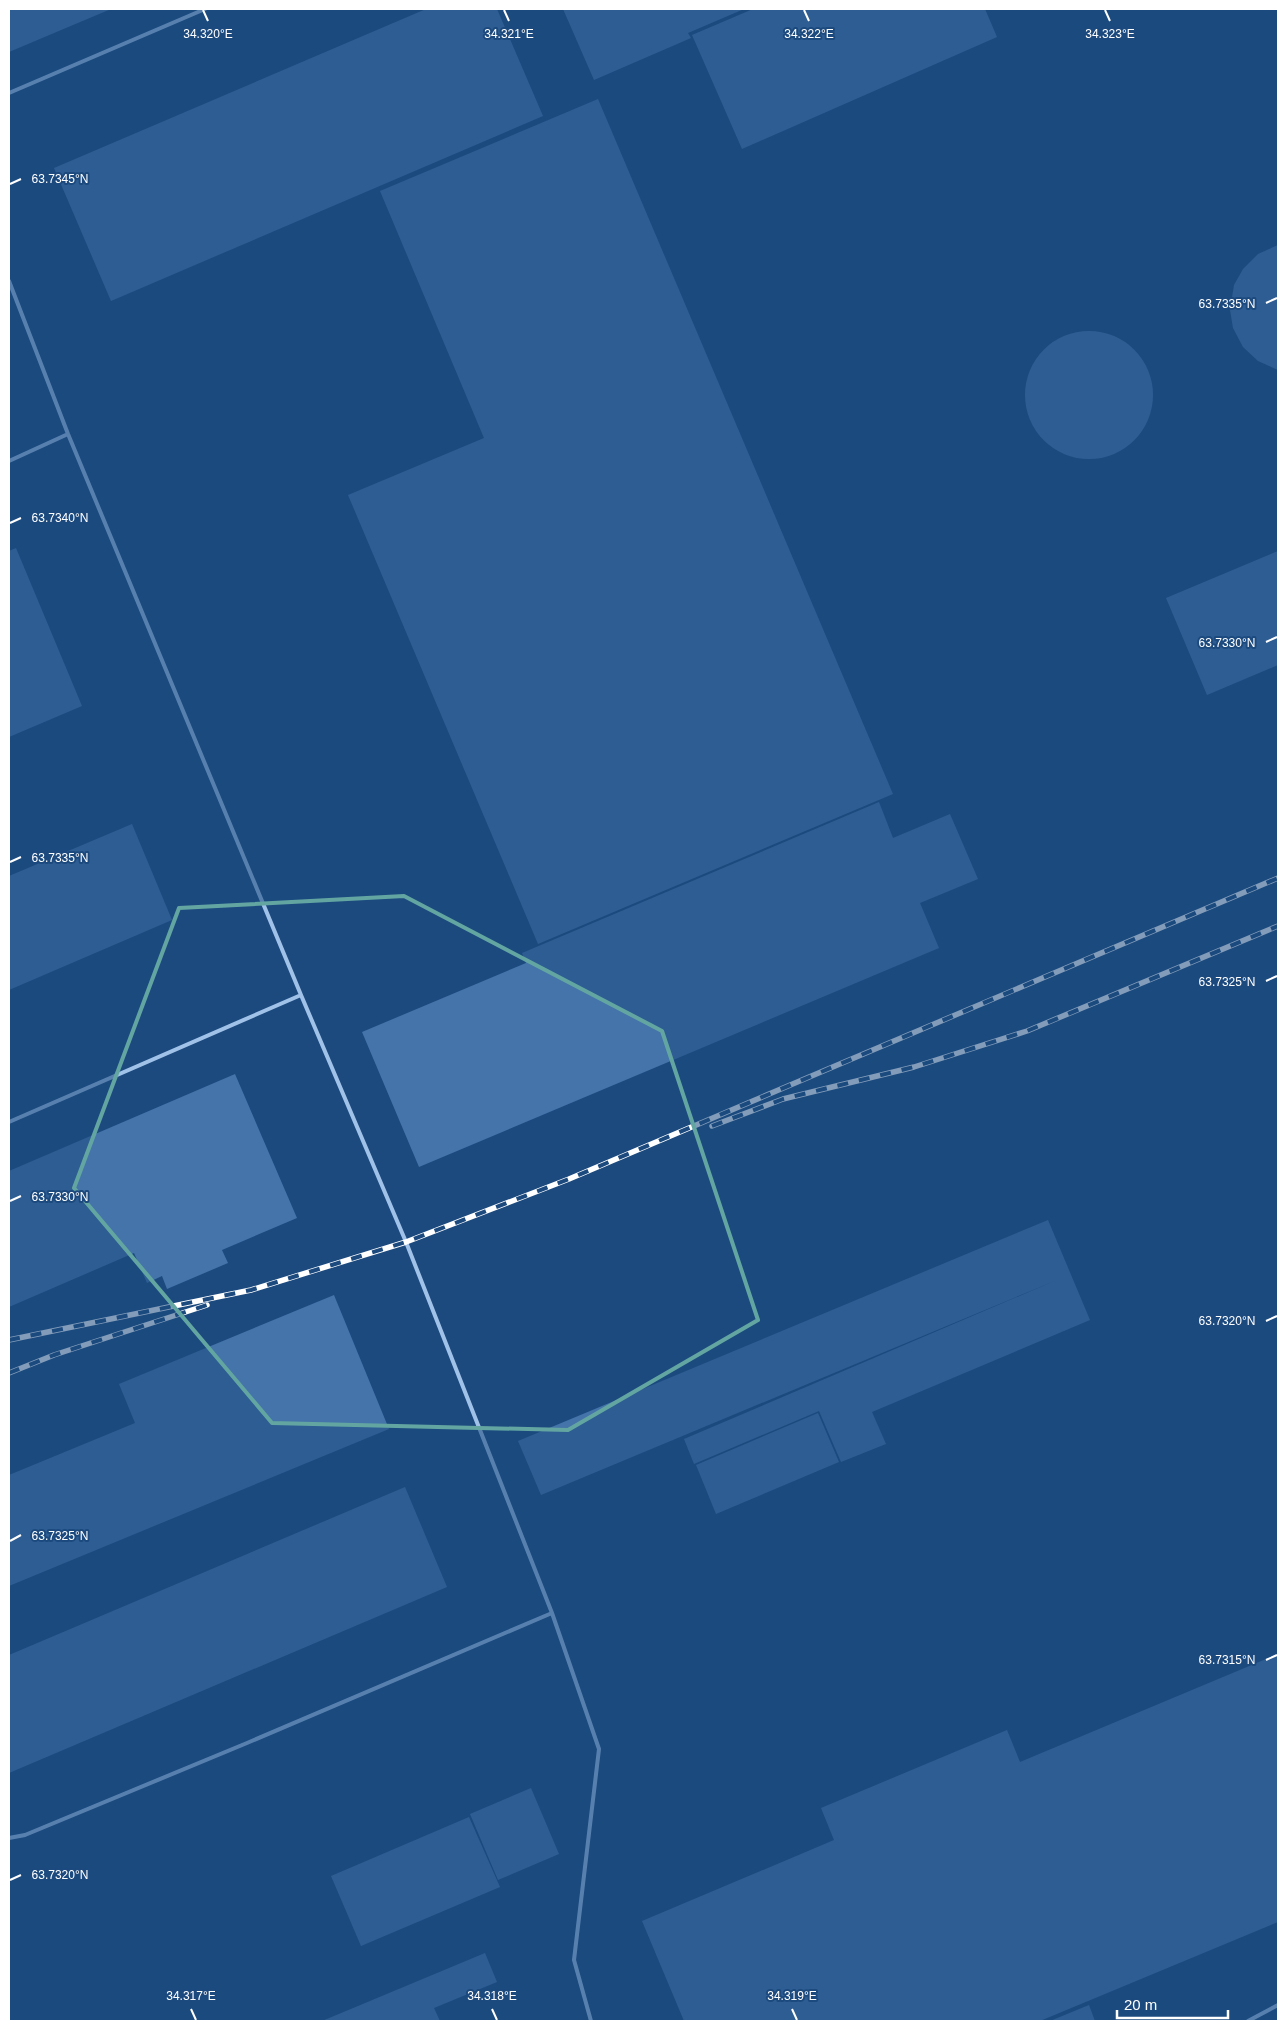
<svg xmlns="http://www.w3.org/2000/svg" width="1287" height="2030" font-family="Helvetica,sans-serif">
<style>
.building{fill:#4474a9}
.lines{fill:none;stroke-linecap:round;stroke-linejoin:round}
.service{stroke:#a0c2e9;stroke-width:4}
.rail-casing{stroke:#fff;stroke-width:5.5}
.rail{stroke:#1c4a7f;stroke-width:4;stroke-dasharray:11;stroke-linecap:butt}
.marked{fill:none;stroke:#63a6a1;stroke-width:4;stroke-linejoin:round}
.ticks{fill:none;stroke:#fff;stroke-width:2}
.ticks-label{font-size:12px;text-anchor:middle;fill:#fff;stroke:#1c4a7f;stroke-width:4;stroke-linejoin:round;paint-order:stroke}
</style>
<rect width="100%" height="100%" fill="#1c4a7f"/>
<!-- building -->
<path class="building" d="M9,9H111L9,52Z
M426,9H497L543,116L111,301L54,168Z
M563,9H744L688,33L691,38L594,80Z
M753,9H985L997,37L742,149L692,35Z
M598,99L893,794L538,944L348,495L484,438L380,191Z
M1278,245V370L1258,361L1243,347L1233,328L1230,310L1234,285L1243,269L1258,254Z
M1025 395a64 64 0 1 1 128 0a64 64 0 1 1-128 0Z
M16,548L82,706L9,737V551Z
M1278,551V665L1207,695L1166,598Z
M879,802L893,838L950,814L978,879L920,903L939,948L419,1167L362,1032L526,963L522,953Z
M132,824L172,920L9,990V876Z
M235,1074L297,1218L222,1250L228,1263L167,1289L162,1276L147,1283L134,1253L9,1307V1171Z
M1048,1220L1090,1320L872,1412L886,1444L841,1462L819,1411L694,1464L684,1439L1057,1280L541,1495L518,1441Z
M334,1295L389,1429L9,1586V1475L135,1423L119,1384Z
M818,1413L839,1462L716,1514L696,1465Z
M405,1487L447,1587L9,1773V1655Z
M1278,1654V1922L1040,2021H684L642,1921L834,1840L821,1808L1007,1730L1020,1762Z
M531,1788L559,1854L498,1880L470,1814Z
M469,1817L500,1887L361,1946L331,1876Z
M485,1953L497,1982L434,2008L440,2021H322Z
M1089,2005L1095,2021H1050Z"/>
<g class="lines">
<!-- service -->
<path class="service" d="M9,93L205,9
M9,281L68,434L301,995L406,1242L552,1613L247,1743L25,1835L9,1838
M9,461L68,434
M9,1122L301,995
M552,1613L599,1749L574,1960L591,2021
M1248,2021L1278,2005"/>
<!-- rail casing -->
<g class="rail-casing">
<path id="rail" d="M712,1126L783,1099L914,1067L1027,1031L1278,926
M9,1340L251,1290L406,1242L569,1179L1278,878
M9,1373L54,1355L207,1305"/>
</g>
<!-- rail -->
<use href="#rail" class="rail"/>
</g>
<!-- marked area -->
<path d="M0 0H1287V2030H0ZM404,896L662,1031L758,1320L568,1430L272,1423L74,1188L179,908Z" fill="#1c4a7f" fill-opacity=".55" fill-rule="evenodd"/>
<path class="marked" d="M404,896L662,1031L758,1320L568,1430L272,1423L74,1188L179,908Z"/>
<!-- ticks -->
<path class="ticks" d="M203,10L208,21M504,10L509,21M804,10L809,21M1105,10L1110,21M10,184L21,179M1266,303L1277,298M10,523L21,518M1266,642L1277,637M10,862L21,857M1266,981L1277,976M10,1201L21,1196M1266,1321L1277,1316M10,1541L21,1535M1266,1660L1277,1655M10,1880L21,1875M191,2009L196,2020M492,2009L497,2020M792,2009L797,2020"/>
<g class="ticks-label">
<text x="208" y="38">34.320°E</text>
<text x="509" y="38">34.321°E</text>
<text x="809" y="38">34.322°E</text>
<text x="1110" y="38">34.323°E</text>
<text x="60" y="183">63.7345°N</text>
<text x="1227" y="308">63.7335°N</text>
<text x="60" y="522">63.7340°N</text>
<text x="1227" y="647">63.7330°N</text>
<text x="60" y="862">63.7335°N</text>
<text x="1227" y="986">63.7325°N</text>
<text x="60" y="1201">63.7330°N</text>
<text x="1227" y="1325">63.7320°N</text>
<text x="60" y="1540">63.7325°N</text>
<text x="1227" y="1664">63.7315°N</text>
<text x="60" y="1879">63.7320°N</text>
<text x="191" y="2000">34.317°E</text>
<text x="492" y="2000">34.318°E</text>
<text x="792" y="2000">34.319°E</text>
</g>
<!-- border -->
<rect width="1287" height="2030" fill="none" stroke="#ffffff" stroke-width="20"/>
<!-- scale -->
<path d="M1117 2010v8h111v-8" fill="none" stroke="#ffffff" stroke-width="2.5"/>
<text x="1124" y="2010" font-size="15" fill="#ffffff" stroke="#1c4a7f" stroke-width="4" paint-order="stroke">20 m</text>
</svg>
